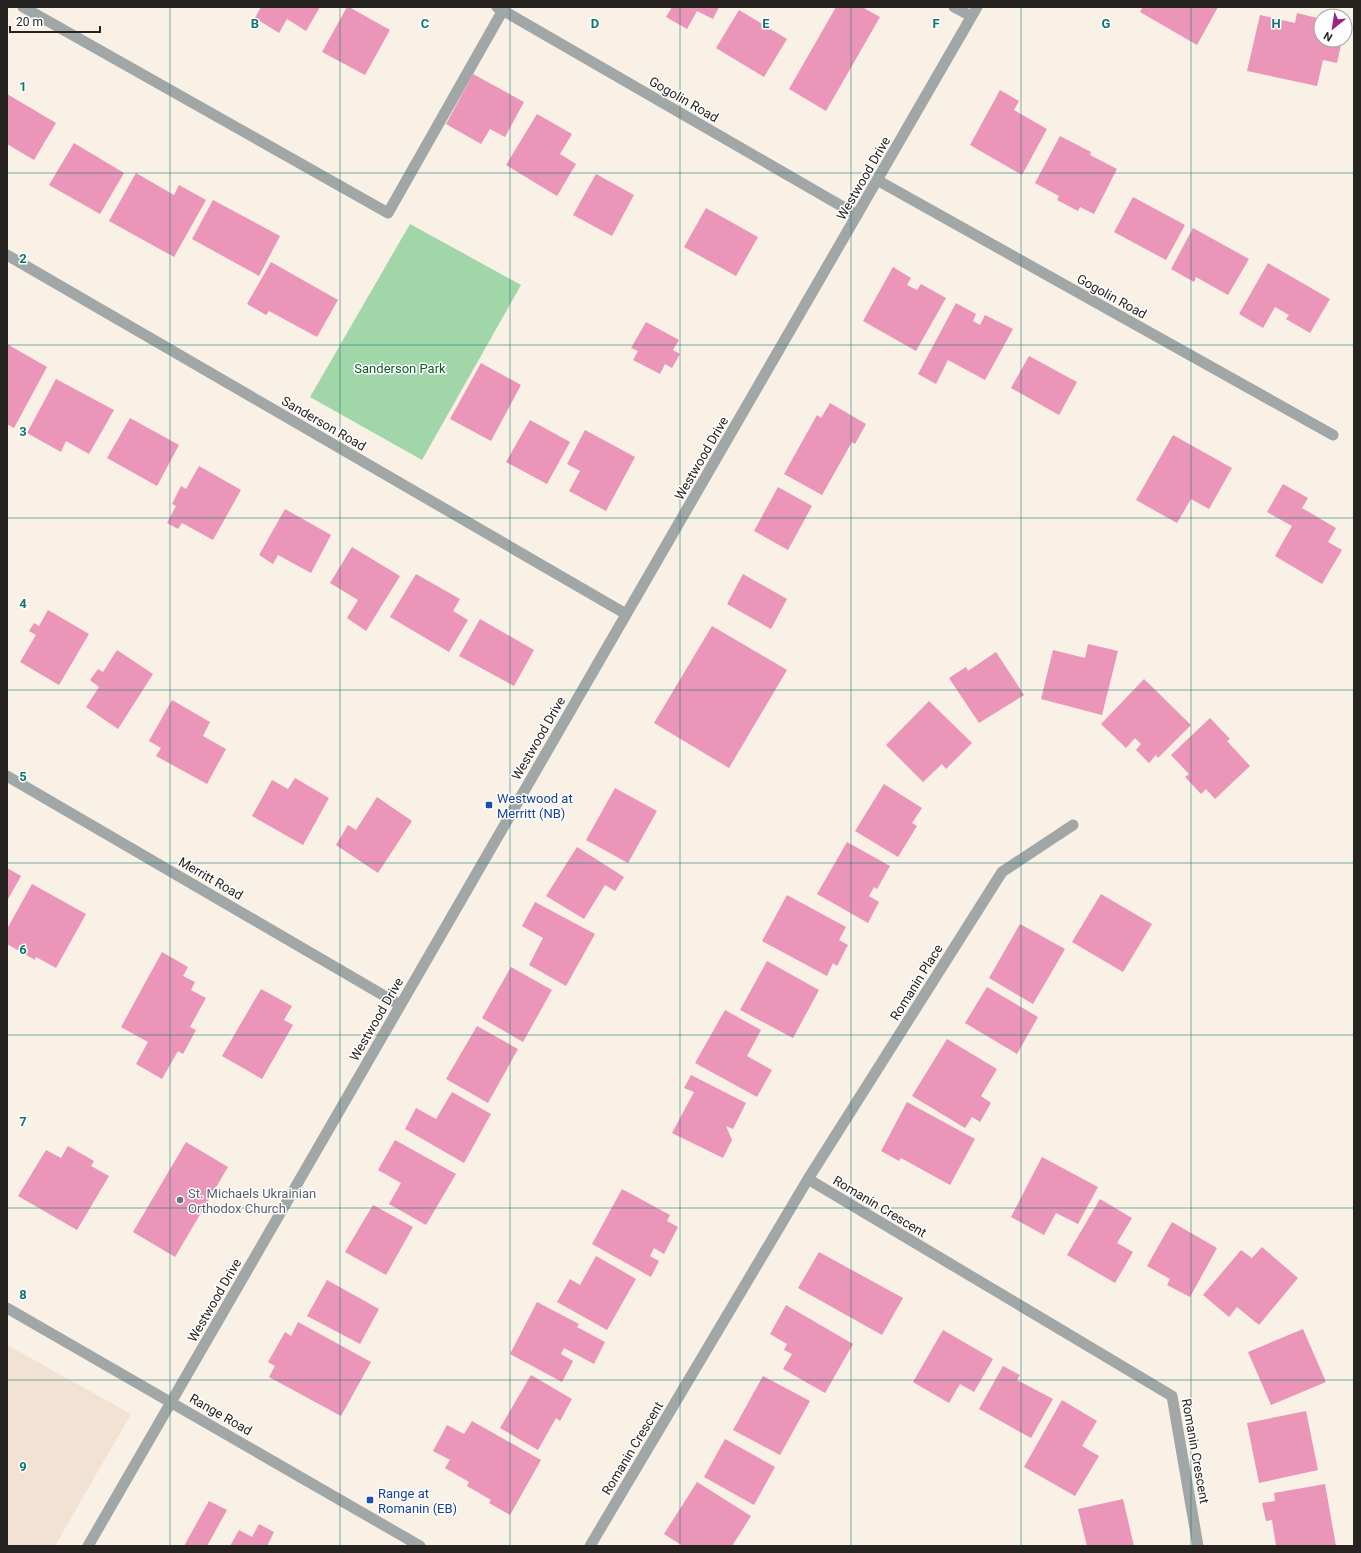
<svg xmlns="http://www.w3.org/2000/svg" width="1361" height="1553" font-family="Roboto,sans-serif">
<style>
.built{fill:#f1e2d3}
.green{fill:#a1d6a9}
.building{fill:#eb95b8}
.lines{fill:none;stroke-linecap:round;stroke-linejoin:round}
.service{stroke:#a0a7a6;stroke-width:11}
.minor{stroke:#a0a7a6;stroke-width:11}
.tertiary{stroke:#a0a7a6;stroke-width:11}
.grid{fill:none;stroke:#0f766e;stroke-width:1;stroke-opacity:0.55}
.transit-dot{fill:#1a4fb4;stroke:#fefefe;stroke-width:1.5}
.worship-dot{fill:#6b7280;stroke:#fefefe;stroke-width:1.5}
.labels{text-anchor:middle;stroke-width:3;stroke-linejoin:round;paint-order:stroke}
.street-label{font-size:13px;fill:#26221f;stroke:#fefefe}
.park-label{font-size:13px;fill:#0a5d26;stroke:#fefefe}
.transit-label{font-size:13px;fill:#164399;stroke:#fefefe;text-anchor:start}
.worship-label{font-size:13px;fill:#5b616d;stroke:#fefefe;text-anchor:start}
.grid-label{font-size:13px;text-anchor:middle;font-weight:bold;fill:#0f766e;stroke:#fefefe;stroke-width:3;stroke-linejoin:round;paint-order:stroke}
</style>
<rect width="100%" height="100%" fill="#f9f0e6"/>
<!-- built -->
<path class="built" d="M7,1345L131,1414L55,1546H7Z"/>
<!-- green -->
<path class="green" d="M410,224L521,285L422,460L310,397Z"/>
<!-- building -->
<path class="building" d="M261,7H320L306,31L287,19L279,33L255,18Z
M347,7H349L390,30L365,75L322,52Z
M672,7H719L713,19L697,11L687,29L666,17Z
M836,7H862L880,17L826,111L789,89Z
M1143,7H1218L1197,45L1140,12Z
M739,10L787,39L764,77L716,48Z
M1297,13L1321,19V40H1342L1337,63L1323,60L1317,86L1247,71L1260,15L1295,23Z
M473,74L524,102L505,137L490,129L481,144L446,124Z
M1000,90L1019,101L1014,110L1047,129L1022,175L970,145Z
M7,94L56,123L34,160L7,144Z
M537,114L572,134L560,154L576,164L557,196L506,165Z
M1060,136L1091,152L1090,155L1117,169L1094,214L1080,207L1078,211L1057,200L1059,196L1035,183Z
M74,143L124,173L100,214L49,185Z
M136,173L174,195L179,185L206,200L174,257L109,221Z
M596,174L634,195L612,236L573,215Z
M1133,197L1185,225L1166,260L1114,232Z
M213,200L280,236L259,276L192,239Z
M706,208L758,237L736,276L684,247Z
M1193,228L1249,259L1228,295L1196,277L1194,282L1171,269Z
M271,262L338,300L317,337L269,311L266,315L247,304Z
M1268,263L1330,299L1310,333L1286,319L1289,315L1275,307L1263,328L1239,314Z
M893,267L911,278L907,285L917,290L921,284L946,298L916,351L863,321Z
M956,303L976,314L973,321L980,325L985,315L1013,329L985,380L948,360L936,384L918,374Z
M646,322L679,340L673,350L680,354L672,368L665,364L660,374L633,360L638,351L631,348Z
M7,344L47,367L14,428L7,424Z
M1029,356L1077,382L1059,415L1011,388Z
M481,363L521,385L491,441L450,419Z
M56,379L114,410L89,454L66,441L61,452L27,433Z
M830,403L866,424L855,444L852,442L822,495L784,474L817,415L821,418Z
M130,418L179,445L157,486L107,458Z
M530,420L570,442L547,484L506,462Z
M585,430L635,457L606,511L569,491L580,471L567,464Z
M1173,435L1232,468L1209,509L1191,499L1177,523L1136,500Z
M199,466L241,490L213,540L182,523L178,529L167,523L176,506L172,504L181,486L186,489Z
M1283,484L1308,498L1302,508L1336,528L1328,542L1342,550L1322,584L1275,556L1292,526L1267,512Z
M778,487L812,506L788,550L754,531Z
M285,509L331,535L311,573L278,555L273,564L259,555Z
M352,547L400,576L366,631L347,618L358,600L330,583Z
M416,574L460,599L453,611L468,620L449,652L390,617Z
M743,574L787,599L771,629L727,604Z
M48,610L89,634L59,685L20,662L36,635L29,631L34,623L39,626Z
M480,619L534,650L514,686L459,656Z
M712,626L787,670L729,768L654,723Z
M1088,644L1118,651L1102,715L1041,699L1053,650L1085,658Z
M117,650L153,674L118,729L86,707L99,687L90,680L98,669L103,672Z
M996,652L1024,695L979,723L949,678L966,667L968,671Z
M1144,679L1191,725L1158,758L1156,755L1149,763L1136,750L1141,744L1135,738L1126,748L1101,724Z
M172,700L210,722L203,736L226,749L207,784L156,756L161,748L149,741Z
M929,701L972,743L946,769L942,764L923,782L886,745Z
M1210,718L1230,739L1227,741L1250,766L1215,799L1206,789L1201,794L1185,777L1189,774L1171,755Z
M295,778L329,798L303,845L252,816L272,780L288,789Z
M884,784L922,808L912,823L917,826L898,857L855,831Z
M615,788L657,811L628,863L586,840Z
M377,797L412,821L378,873L336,845L348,825L356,830Z
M847,842L890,866L877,889L874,887L869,896L879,902L868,923L817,894Z
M577,847L624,877L615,891L605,885L584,919L546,896Z
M7,868L21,876L7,901Z
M32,884L86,914L56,968L36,957L35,960L7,944V929Z
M1101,894L1152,924L1123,972L1072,942Z
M787,895L846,927L839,940L848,945L837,966L833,963L827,976L762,941Z
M535,902L595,934L566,986L529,965L543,938L522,926Z
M1020,924L1065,949L1033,1004L989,978Z
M162,952L188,967L183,976L195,982L191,990L206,998L190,1027L196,1030L183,1054L178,1051L162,1079L136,1064L148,1042L121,1027Z
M767,961L819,990L793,1038L740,1010Z
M511,967L552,990L523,1042L482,1018Z
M987,987L1038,1017L1017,1054L965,1023Z
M261,989L292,1006L284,1020L293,1025L262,1079L222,1056Z
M725,1010L761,1030L747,1056L772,1070L757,1097L695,1063Z
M477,1026L518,1049L488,1103L446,1079Z
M947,1039L997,1069L981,1096L991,1103L980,1122L972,1117L965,1128L912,1096Z
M691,1075L746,1103L733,1129L726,1126L732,1140L723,1158L672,1133L694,1092L684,1088Z
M452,1092L491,1114L464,1163L405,1129L416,1108L436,1119Z
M907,1102L975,1139L950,1185L901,1158L899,1161L881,1151Z
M395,1140L456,1174L426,1225L389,1204L401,1183L378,1170Z
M186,1142L228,1167L175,1257L133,1232Z
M68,1146L94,1161L91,1166L109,1176L77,1230L18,1196L46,1150L61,1158Z
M1042,1157L1098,1187L1078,1224L1056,1213L1044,1235L1011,1217Z
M622,1189L670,1215L667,1221L678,1227L664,1254L654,1248L650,1256L659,1261L651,1277L592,1244Z
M1100,1199L1132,1218L1117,1243L1133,1252L1115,1283L1067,1255Z
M373,1205L413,1227L386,1275L345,1252Z
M1172,1222L1217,1248L1190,1297L1167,1285L1170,1279L1147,1266Z
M1262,1247L1298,1278L1259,1325L1237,1307L1229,1317L1203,1295L1241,1250L1252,1258Z
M819,1252L903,1298L882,1335L798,1288Z
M596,1256L636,1279L607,1330L557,1302L570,1279L580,1285Z
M327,1280L379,1309L360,1344L307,1316Z
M537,1302L579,1324L577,1327L605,1342L594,1364L564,1348L561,1354L573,1361L562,1382L510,1354Z
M786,1305L853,1344L825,1393L783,1369L792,1354L784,1350L787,1344L770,1334Z
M298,1322L371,1362L341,1416L269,1377L275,1366L268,1362L285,1332L291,1336Z
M1303,1329L1326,1382L1271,1405L1248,1352Z
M943,1330L993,1359L974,1392L960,1384L949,1403L913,1382Z
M1003,1366L1020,1375L1017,1380L1053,1399L1031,1438L979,1409Z
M531,1375L572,1399L560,1421L556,1418L538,1450L500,1428Z
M763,1376L810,1401L780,1455L733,1430Z
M1062,1400L1097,1421L1082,1446L1099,1456L1075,1496L1024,1467Z
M1306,1411L1318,1470L1259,1483L1247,1423Z
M472,1421L541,1460L510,1515L489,1503L491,1500L467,1486L469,1482L445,1468L450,1460L433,1451L447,1425L464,1434Z
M725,1439L775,1467L754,1505L704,1477Z
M697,1482L751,1516L732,1546H683L664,1534Z
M1325,1484L1336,1546H1276L1272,1520L1266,1521L1262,1503L1275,1501L1274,1493Z
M1123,1499L1134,1546H1087L1078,1509Z
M209,1501L227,1510L207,1546H184Z
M259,1524L274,1532L267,1546H230L239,1530L252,1537Z"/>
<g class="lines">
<!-- service -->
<path class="service" d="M23,7L388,213L503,10
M954,7L971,16"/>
<!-- minor -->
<path class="minor" d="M497,7L857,215
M877,180L1333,435
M7,255L626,614
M7,776L400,1005
M808,1179L1172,1396L1198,1546
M590,1546L808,1179L1002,872L1073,825"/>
<!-- tertiary -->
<path class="tertiary" d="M7,1308L420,1546
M88,1546L977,7"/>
</g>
<!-- grid -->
<path class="grid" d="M170,7V1546M340,7V1546M510,7V1546M680,7V1546M851,7V1546M1021,7V1546M1191,7V1546M7,173H1354M7,345H1354M7,518H1354M7,690H1354M7,863H1354M7,1035H1354M7,1208H1354M7,1380H1354"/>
<!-- markers -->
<g class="transit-dot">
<rect x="485" y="801" width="8" height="8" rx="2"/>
<rect x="366" y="1496" width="8" height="8" rx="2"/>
</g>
<circle class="worship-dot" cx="180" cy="1200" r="4"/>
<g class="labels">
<!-- street labels -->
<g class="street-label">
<text transform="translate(684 99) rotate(30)" y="5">Gogolin Road</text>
<text transform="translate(863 178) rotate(-60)" y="5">Westwood Drive</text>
<text transform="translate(1112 296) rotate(29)" y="5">Gogolin Road</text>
<text transform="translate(324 423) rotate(30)" y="5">Sanderson Road</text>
<text transform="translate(701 458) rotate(-60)" y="5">Westwood Drive</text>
<text transform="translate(538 738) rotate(-60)" y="5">Westwood Drive</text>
<text transform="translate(211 878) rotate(30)" y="5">Merritt Road</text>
<text transform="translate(916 982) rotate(-58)" y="5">Romanin Place</text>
<text transform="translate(376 1019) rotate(-60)" y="5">Westwood Drive</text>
<text transform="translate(880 1206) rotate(31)" y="5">Romanin Crescent</text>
<text transform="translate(214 1300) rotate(-60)" y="5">Westwood Drive</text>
<text transform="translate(221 1414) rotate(30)" y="5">Range Road</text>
<text transform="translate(632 1448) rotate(-59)" y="5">Romanin Crescent</text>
<text transform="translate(1196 1451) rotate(80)" y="5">Romanin Crescent</text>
</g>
<!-- park labels -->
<g class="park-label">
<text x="400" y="373">Sanderson Park</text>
</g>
<!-- transit labels -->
<g class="transit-label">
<text x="497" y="803">Westwood at<tspan x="497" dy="15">Merritt (NB)</tspan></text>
<text x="378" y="1498">Range at<tspan x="378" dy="15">Romanin (EB)</tspan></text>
</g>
<!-- worship labels -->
<g class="worship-label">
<text x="188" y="1198">St. Michaels Ukrainian<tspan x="188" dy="15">Orthodox Church</tspan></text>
</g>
</g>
<g class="grid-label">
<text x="255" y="28">B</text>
<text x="425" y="28">C</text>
<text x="595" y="28">D</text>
<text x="766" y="28">E</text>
<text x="936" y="28">F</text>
<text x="1106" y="28">G</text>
<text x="1276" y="28">H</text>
<text x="23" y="91">1</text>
<text x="23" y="263">2</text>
<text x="23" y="436">3</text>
<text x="23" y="608">4</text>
<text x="23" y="781">5</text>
<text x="23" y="954">6</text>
<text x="23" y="1126">7</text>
<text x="23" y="1299">8</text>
<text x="23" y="1471">9</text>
</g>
<!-- border -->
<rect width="1361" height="1553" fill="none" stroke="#26221f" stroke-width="16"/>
<!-- north arrow -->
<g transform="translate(1333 28) rotate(210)"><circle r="19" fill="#fefefe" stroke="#a8a6a5"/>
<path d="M0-3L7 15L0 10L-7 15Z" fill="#992582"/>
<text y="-6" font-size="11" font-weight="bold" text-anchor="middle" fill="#26221f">N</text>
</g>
<!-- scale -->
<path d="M10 26v6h90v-6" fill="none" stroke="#26221f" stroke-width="2"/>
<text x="16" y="26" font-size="12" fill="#26221f" stroke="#fefefe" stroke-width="3" paint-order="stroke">20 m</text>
</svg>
